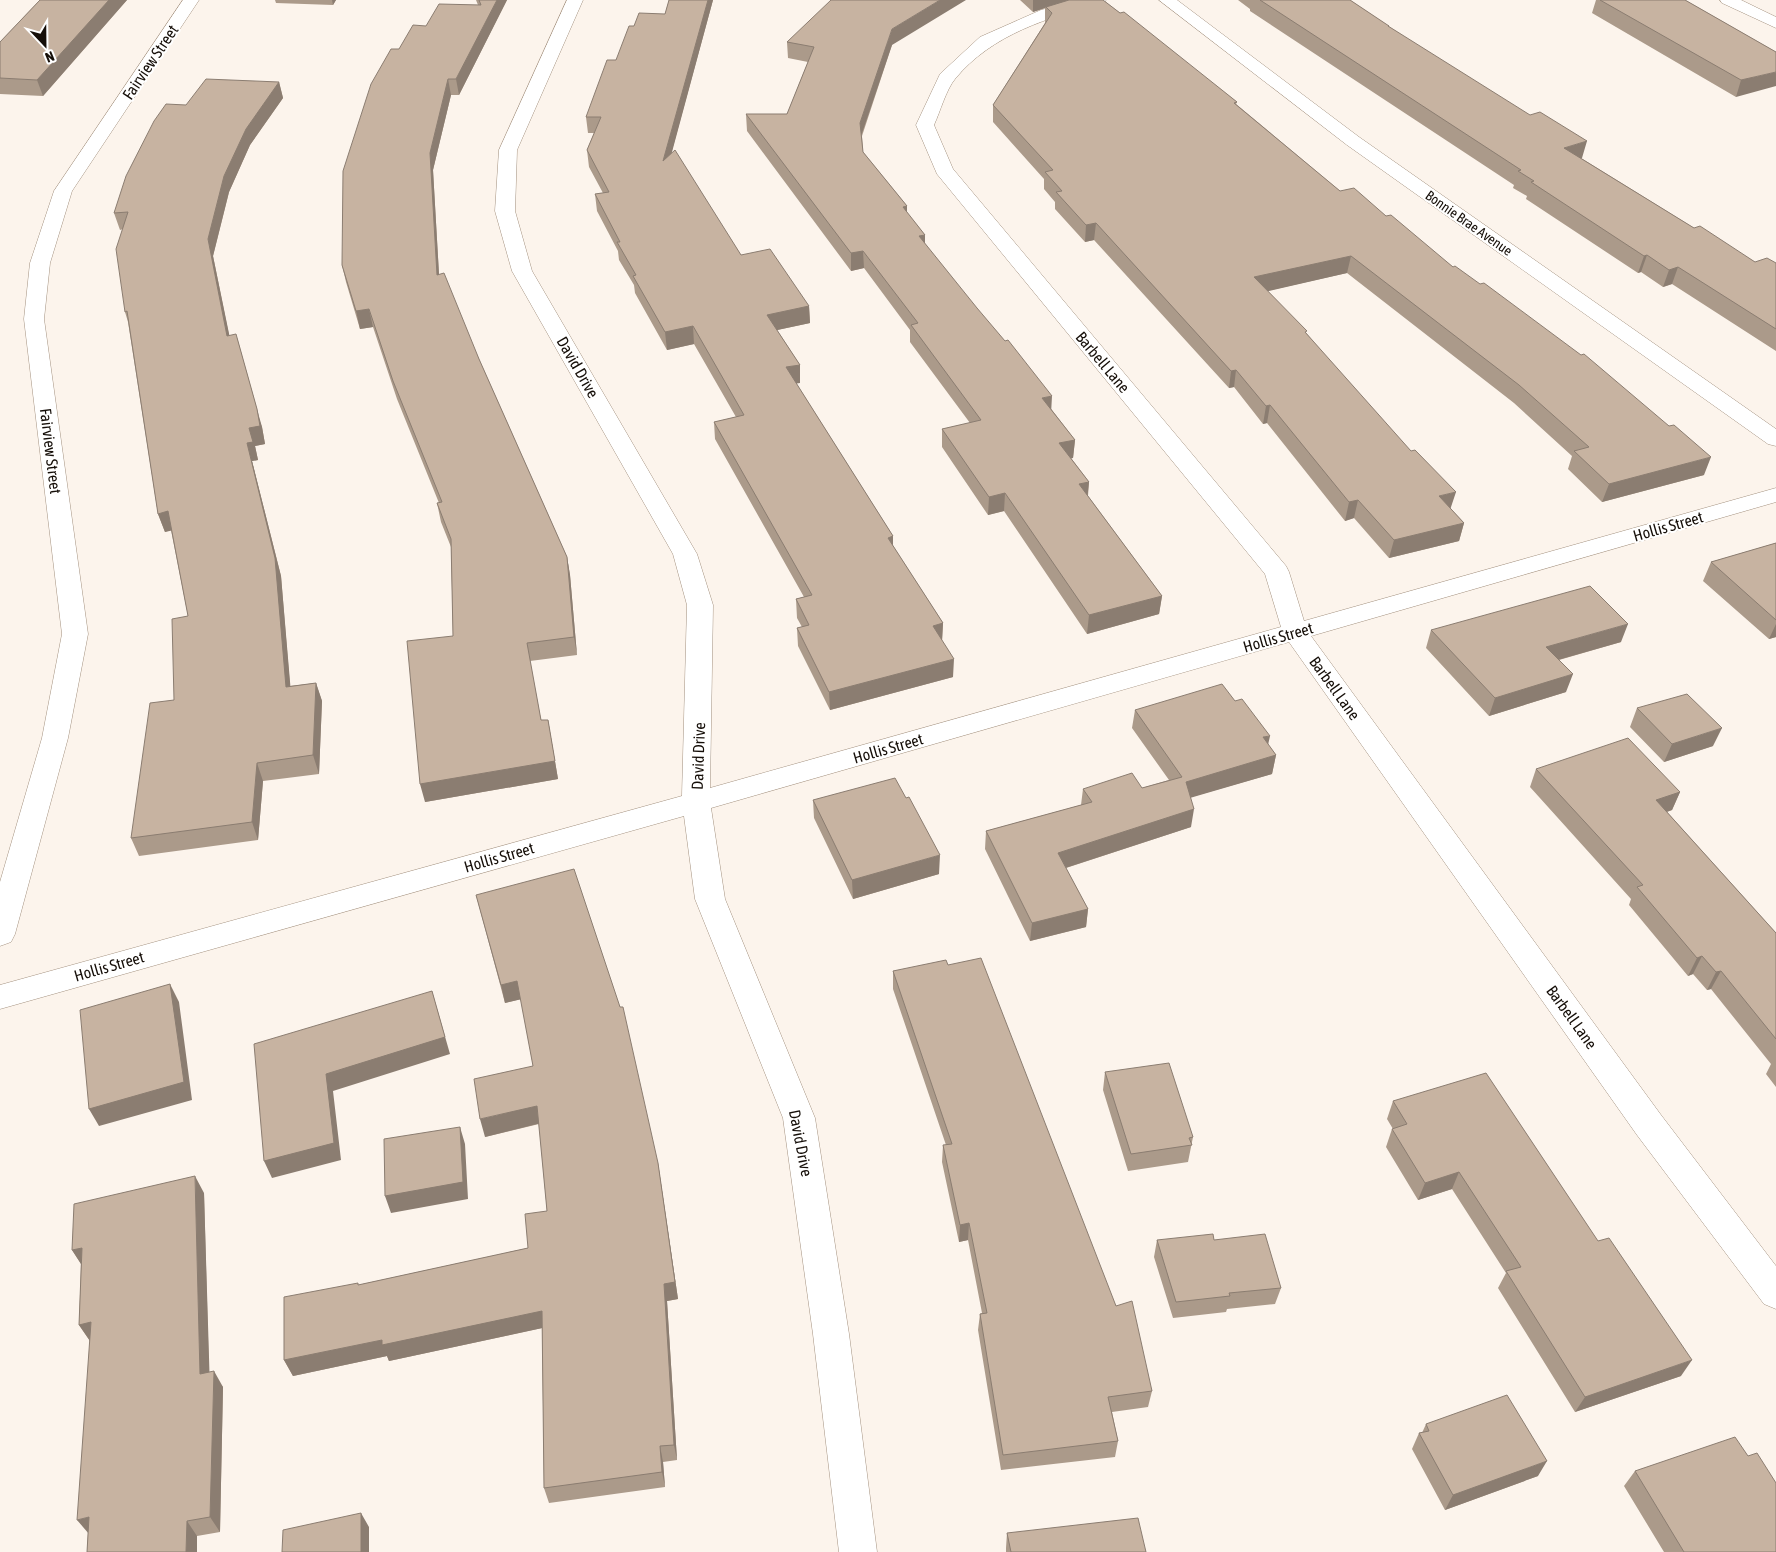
<svg xmlns="http://www.w3.org/2000/svg" width="1776" height="1552" font-family="'Asap Condensed',sans-serif">
<style>
.lines{fill:none;stroke-linecap:round;stroke-linejoin:round}
.minor-casing{stroke:#a49280;stroke-width:1}
.minor{fill:#fff;fill-rule:evenodd}
.wall{fill:#ab9a8a}
.shaded-wall{fill:#8b7d71}
.building{fill:#c7b3a1;stroke:#8b7d71}
.labels{text-anchor:middle;stroke-width:4;stroke-linejoin:round;paint-order:stroke}
.far-street-label{font-size:14px;fill:#150e08;stroke:#fff}
.street-label{font-size:16px;fill:#150e08;stroke:#fff}
</style>
<rect width="100%" height="100%" fill="#fcf4ec"/>
<g class="lines">
<!-- minor casing -->
<g class="minor-casing">
<path id="minor" d="M183,0H199L72,191L50,263L44,319L88,634L68,738L15,934L11,942L0,946V882L42,738L62,634L24,319L30,263L54,191Z
M567,0H583L517,150L515,211L532,271L697,554L713,605L710,788L1281,627L1265,574L937,174L916,125L940,74L980,37L1041,10L1079,0H1106L1104,3C1049,17 992,34 955,79C946,90 940,112 934,125L953,169L1286,566L1289,572L1304,621L1776,488V502L1311,636L1661,1115L1776,1266V1309L1764,1304L1637,1135L1289,642L711,808L725,899L815,1118L849,1334L877,1552H839L813,1334L783,1118L695,899L684,816L0,1009V985L682,796L687,605L673,554L512,271L495,211L499,150Z
M1159,0H1177L1359,137L1776,429V446L1768,444L1347,145Z
M1720,0H1741L1776,17V28L1722,3Z"/>
</g>
<!-- minor -->
<use href="#minor" class="minor"/>
</g>
<!-- wall -->
<path class="wall" d="M40,0H127L43,96L0,94V42Z
M275,0H336L333,5L276,3Z
M476,0H507L459,95H451L433,170L439,274L479,359L567,557L570,575L577,655L530,661L541,720H548L558,779L425,802L453,636L451,547L441,522L437,503H439L397,399L373,327L360,329L346,282L342,265L399,49L478,5Z
M669,0H713L671,154L741,255L809,306L810,323L777,330L800,365V383H796L893,536V546L943,623L942,641L953,677L830,710L798,646L797,628L802,627L797,618L796,599L804,597L715,439L714,422L736,417L694,344L667,350L635,293L634,285L619,260L618,251L597,211L595,194L603,193L589,167L587,150L594,133H588L586,117L634,26L665,14Z
M1020,0H1103L1237,102L1236,104L1340,191L1386,216L1453,267L1704,475L1602,502L1568,469L1572,456L1514,403L1347,273L1267,291L1307,334L1451,509L1464,523L1459,541L1389,558L1354,518L1345,521L1267,423L1263,424L1234,387L1229,388L1094,240L1085,242L1055,209V202L1044,189V179L993,122V105L1045,23V8L1033,12Z
M1238,0H1350L1582,158H1581L1694,228L1755,262L1776,263V351L1672,284L1663,287L1641,272L1638,273L1526,199L1527,196L1513,188L1514,185L1250,11V9Z
M1596,0H1685L1776,52L1736,97L1592,13Z
M787,42L892,45L862,136L863,152L907,206V213L925,235V244L1075,440L1073,458H1071L1089,482L1088,496L1162,596L1159,614L1087,634L1004,511L988,515L942,447V429L970,423L910,342V330L864,268L851,271L747,131L746,114H787L808,62L788,58Z
M279,82L283,98L250,145L229,192L213,256L229,335L262,427L265,444L255,446L258,460L252,461L281,576L290,686L316,683L322,701L319,774L263,781L258,840L139,856L131,838L174,700L188,616L171,530L165,532L158,514L128,322L125,312L123,229L120,230L114,213L186,105Z
M1776,543V637L1769,639L1703,581L1711,562Z
M1431,630L1621,642L1559,660L1566,692L1489,716L1426,648Z
M1637,708L1713,746L1664,762L1630,727Z
M1135,710L1268,745L1276,755L1272,774L1191,797V827L1066,868L1088,909L1086,927L1030,941L985,849L986,831L1081,805L1083,789L1142,788L1169,780L1132,728Z
M1536,769L1680,792L1672,810L1667,812L1776,933V1087L1766,1074L1771,1064L1711,989L1707,990L1693,974L1688,976L1629,905L1631,899L1530,787Z
M813,800L939,874L853,899L814,818Z
M476,895L658,1163L678,1299L667,1301L677,1460L663,1462L665,1487L549,1503L544,1488L542,1328L389,1361L387,1356L293,1376L284,1360L358,1283V1285L528,1248L547,1211L539,1124L485,1137L533,1066L521,999L505,1003Z
M948,965L1116,1306L1152,1391L1148,1407L1112,1412L1118,1441L1115,1457L1001,1470L978,1330L980,1314L982,1313L968,1240L959,1242L942,1162L943,1145H946L893,989V971Z
M1105,1072L1193,1137L1188,1162L1128,1171L1103,1090Z
M1393,1101L1681,1376L1575,1412L1498,1288L1506,1273L1452,1189L1418,1200L1386,1147L1392,1129H1393L1387,1119Z
M204,1193L209,1372L223,1387L220,1532L197,1536V1552H87L88,1533L90,1341L79,1325L81,1264L72,1250Z
M1157,1240H1214L1281,1288L1275,1304L1227,1309L1226,1312L1173,1318L1154,1257Z
M1426,1424L1538,1476L1445,1510L1412,1449L1419,1433H1422Z
M1635,1471L1776,1552H1664L1624,1486Z
M1007,1533L1146,1552H1006V1548Z"/>
<!-- shaded-wall -->
<path class="shaded-wall" d="M109,0H127L43,96L37,80Z
M332,0H336L333,5Z
M497,0H507L459,95L456,79Z
M708,0H713L665,178L663,161Z
M940,0H966L892,45L860,139V123L892,29Z
M1033,0H1074L1046,7L1045,8L1033,12Z
M1776,72V86L1736,97L1741,80Z
M448,79L451,95L433,170L440,292L437,275L430,153Z
M279,82L283,98L250,145L229,192L213,256L233,353L227,336L208,239L224,176L246,129Z
M1587,141L1582,158L1559,164L1564,148Z
M907,206V223L903,207Z
M1096,223L1094,240L1085,242L1086,225Z
M925,235V252L919,236Z
M863,251L864,268L851,271V253Z
M1647,255L1641,272L1638,273L1644,256Z
M1351,256L1347,273L1251,295L1254,277Z
M1678,267L1672,284L1663,287L1669,270Z
M809,306L810,323L768,332L767,315Z
M369,309L373,327L360,329L356,311Z
M693,326L694,344L667,350L665,332Z
M236,334L262,427L265,444L255,446L258,460L252,461L281,576L292,705L286,687L247,443L249,428Z
M800,365V383L787,385L786,367Z
M1236,370L1234,387L1229,388L1231,371Z
M1052,396L1051,414L1042,398Z
M1270,405L1267,423L1263,424L1266,406Z
M1075,440L1073,458L1058,461L1059,443Z
M1711,457L1704,475L1602,502L1609,484Z
M1089,482L1087,500L1079,484Z
M1456,492L1450,510L1439,496Z
M1005,493L1004,511L988,515L989,497Z
M1358,500L1354,518L1345,521L1349,502Z
M168,511L174,530L165,532L158,514Z
M1464,523L1459,541L1389,558L1394,540Z
M893,536V555L888,538Z
M567,557L570,575L577,655L574,637Z
M1162,596L1159,614L1087,634L1089,615Z
M943,623L942,641L933,626Z
M1628,624L1621,642L1540,665L1546,647Z
M1776,624V637L1769,639Z
M954,659L953,677L830,710L829,692Z
M1573,674L1566,692L1489,716L1495,698Z
M316,683L322,701L319,774L313,755Z
M548,720L558,779L425,802L420,784Z
M1722,728L1713,746L1664,762L1672,744Z
M1270,736L1266,754L1263,737Z
M1276,755L1272,774L1183,800L1186,782Z
M257,763L263,781L258,840L252,822Z
M1680,792L1672,810L1648,818L1656,800Z
M1194,809L1191,827L1056,871L1058,853Z
M940,855L939,874L853,899L852,880Z
M1088,909L1086,927L1030,941L1032,923Z
M1702,956L1693,974L1688,976L1697,958Z
M1721,971L1711,989L1707,990L1716,972Z
M517,981L522,999L505,1003L501,985Z
M170,984L179,1002L192,1100L99,1126L89,1109Z
M432,991L450,1054L333,1091L341,1160L272,1178L264,1161L326,1074Z
M537,1106L541,1123L485,1137L480,1119Z
M460,1127L465,1144L468,1199L391,1213L385,1196Z
M658,1163L678,1299L667,1301L677,1460L674,1445L664,1284Z
M1459,1172L1452,1189L1418,1200L1425,1183Z
M195,1176L204,1193L210,1390L200,1374Z
M969,1223L968,1240L959,1242L960,1225Z
M82,1248L83,1267L72,1250Z
M542,1311L547,1327L389,1361L387,1356L293,1376L284,1360L382,1340Z
M91,1322L90,1341L79,1325Z
M1692,1360L1681,1376L1575,1412L1585,1397Z
M214,1371L223,1387L220,1532L210,1517Z
M660,1446L663,1462L665,1487L662,1472Z
M1547,1461L1538,1476L1445,1510L1453,1495Z
M361,1513L369,1527V1552H361Z
M89,1517V1534L77,1520Z
M187,1521L197,1536V1552H186Z"/>
<!-- building -->
<path class="building" d="M40,0H109L37,80L0,78V42Z
M479,0H497L456,79H448L430,153L437,275L444,273L479,359L567,557L574,637L527,643L541,720H548L555,761L420,784L407,641L453,636L451,539L437,503L442,502L393,381L369,309L356,311L342,265L343,171L371,84L391,49H399L413,25L426,26L439,4L481,5Z
M669,0H708L663,161L675,150L741,255L770,249L809,306L767,315L800,365L786,367L893,536L888,538L943,623L933,626L954,659L829,692L797,628L809,625L796,599L812,595L714,422L744,415L693,326L665,332L633,276L636,275L617,242H620L595,194L609,192L587,150L601,117H586L607,60H616L629,26H634L639,13L665,14Z
M831,0H940L892,29L860,123L863,152L907,206L903,207L925,235L919,236L977,308L1005,341L1008,340L1052,396L1042,398L1075,440L1059,443L1089,482L1079,484L1162,596L1089,615L1005,493L989,497L942,429L981,420L911,325L918,323L863,251L851,253L746,114H787L814,47L787,42Z
M1069,0H1103L1120,13L1124,12L1237,102L1234,103L1340,191L1354,188L1386,216L1391,215L1453,267L1455,266L1480,284L1484,283L1581,355L1584,354L1669,426L1674,425L1711,457L1609,484L1574,451L1589,447L1519,385L1351,256L1254,277L1307,331L1305,332L1411,451L1415,450L1456,492L1439,496L1464,523L1394,540L1358,500L1349,502L1270,405L1266,406L1236,370L1231,371L1096,223L1086,225L1056,192L1062,191L1045,172L1053,170L993,105L1052,13L1046,7Z
M1260,0H1350L1389,26H1388L1530,115L1540,112L1587,141L1564,148L1694,228L1700,226L1755,262L1767,258L1776,263V329L1678,267L1669,270L1647,255L1644,256L1531,182L1534,181L1518,171L1521,170Z
M1600,0H1685L1776,52V72L1741,80Z
M206,79L279,82L246,129L224,176L208,239L227,336L236,334L257,409L260,426L249,428L253,442L247,443L275,558L286,687L316,683L313,755L257,763L252,822L131,838L150,703L174,700L172,619L188,616L168,511L158,514L127,311L125,312L116,249L128,212L114,213L126,176L154,121L166,104L186,105Z
M1776,543V620L1711,562Z
M1590,586L1628,624L1546,647L1573,674L1495,698L1431,630Z
M1222,684L1235,701L1242,699L1270,736L1263,737L1276,755L1186,782L1194,809L1058,853L1088,909L1032,923L986,831L1092,802L1083,789L1132,773L1142,788L1182,777L1135,710Z
M1687,694L1722,728L1672,744L1637,708Z
M1628,738L1680,792L1656,800L1776,933V1039L1721,971L1716,972L1702,956L1697,958L1637,887L1643,885L1536,769Z
M895,778L906,798L909,797L940,855L852,880L813,800Z
M574,869L620,1007H623L658,1163L675,1282L664,1284L674,1445L660,1446L662,1472L544,1488L542,1311L382,1345V1340L284,1360V1297L358,1283V1285L528,1248L525,1214L547,1211L537,1106L480,1119L474,1079L533,1066L517,981L501,985L476,895Z
M981,958L1116,1306L1132,1301L1152,1391L1108,1397L1118,1441L1003,1455L980,1314L987,1313L969,1223L960,1225L943,1145L952,1144L893,971L946,960L948,965Z
M170,984L184,1082L89,1109L80,1010Z
M432,991L445,1037L326,1074L334,1143L264,1161L254,1044Z
M1169,1063L1193,1137L1189,1138L1192,1145L1131,1154L1105,1072Z
M1486,1073L1598,1241L1609,1238L1692,1360L1585,1397L1506,1271L1521,1267L1459,1172L1425,1183L1392,1129L1407,1124L1393,1101Z
M460,1127L463,1182L385,1196L384,1139Z
M195,1176L200,1374L214,1371L210,1517L187,1521L186,1552H87L89,1517L77,1520L91,1322L79,1325L82,1248L72,1250L74,1204Z
M1213,1234L1214,1240L1265,1234L1281,1288L1229,1293L1230,1296L1176,1302L1157,1240Z
M1507,1395L1547,1461L1453,1495L1419,1433L1429,1431L1426,1424Z
M1735,1437L1748,1456L1757,1453L1776,1483V1552H1684L1635,1471Z
M361,1513V1552H282L283,1530Z
M1138,1518L1146,1552H1011L1007,1533Z"/>
<g class="labels">
<!-- far-street labels -->
<g class="far-street-label">
<text transform="translate(1469 223) rotate(35)" y="5">Bonnie Brae Avenue</text>
</g>
<!-- street labels -->
<g class="street-label">
<text transform="translate(150 62) rotate(-56)" y="6">Fairview Street</text>
<text transform="translate(1103 362) rotate(50)" y="6">Barbell Lane</text>
<text transform="translate(578 367) rotate(60)" y="6">David Drive</text>
<text transform="translate(51 451) rotate(83)" y="6">Fairview Street</text>
<text transform="translate(1668 526) rotate(-16)" y="6">Hollis Street</text>
<text transform="translate(1278 637) rotate(-16)" y="6">Hollis Street</text>
<text transform="translate(1335 688) rotate(54)" y="6">Barbell Lane</text>
<text transform="translate(888 748) rotate(-16)" y="6">Hollis Street</text>
<text transform="translate(698 756) rotate(-88)" y="6">David Drive</text>
<text transform="translate(499 857) rotate(-16)" y="6">Hollis Street</text>
<text transform="translate(109 966) rotate(-16)" y="6">Hollis Street</text>
<text transform="translate(1572 1017) rotate(54)" y="6">Barbell Lane</text>
<text transform="translate(801 1143) rotate(79)" y="6">David Drive</text>
</g>
</g>
<!-- north arrow -->
<g transform="translate(45 45) rotate(158)" stroke="#ffffff" stroke-width="4" paint-order="stroke">
<path d="M0-4L9 19L0 12L-9 19Z" fill="#150e08"/>
<text y="-8" font-size="14" font-weight="bold" text-anchor="middle" fill="#150e08">N</text>
</g>
</svg>
